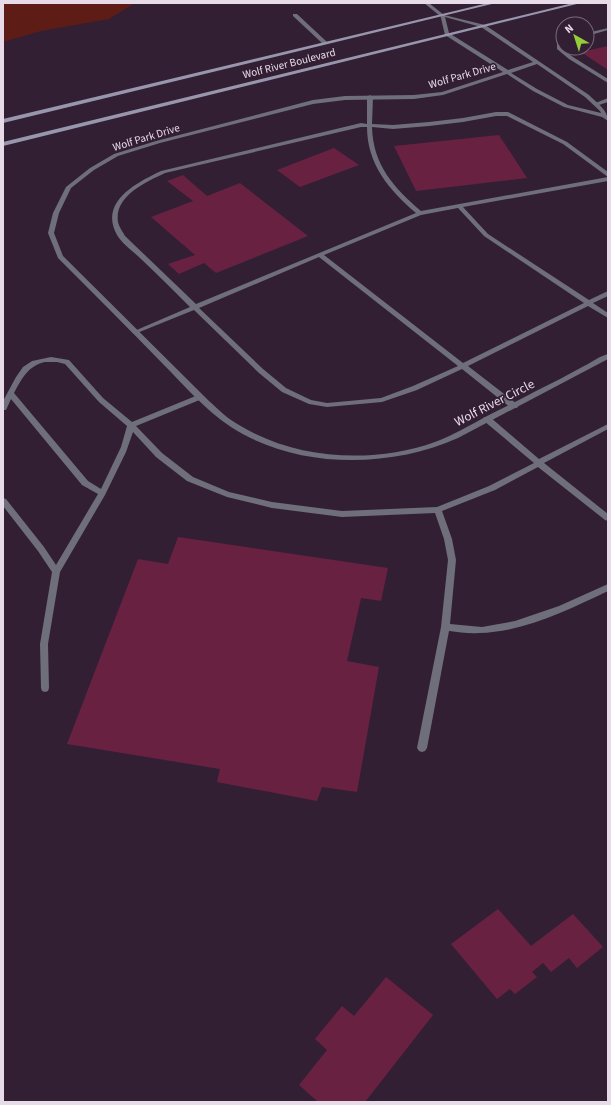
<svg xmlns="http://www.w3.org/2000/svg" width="611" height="1105" font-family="'Source Sans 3',sans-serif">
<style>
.green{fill:#5d1d16}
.building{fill:#692142}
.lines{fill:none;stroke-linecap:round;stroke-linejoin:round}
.service{fill:#6f6e7b;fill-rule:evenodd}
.minor{fill:#6f6e7b;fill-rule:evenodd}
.secondary{fill:#9896ac;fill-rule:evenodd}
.labels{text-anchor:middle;stroke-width:3.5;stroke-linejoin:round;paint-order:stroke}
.far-street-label{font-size:11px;fill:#e8dbe9;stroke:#321f34}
.street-label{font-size:13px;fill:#e8dbe9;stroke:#321f34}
</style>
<rect width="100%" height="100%" fill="#321f34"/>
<!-- green -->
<path class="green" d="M3,3H135L109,19L41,31L3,42Z"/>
<!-- building -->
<path class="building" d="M608,46V70L581,52Z
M499,135L527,178L416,191L394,146Z
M334,148L359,165L300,187L277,170Z
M183,175L207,196L240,183L308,236L216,273L204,263L179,274L168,264L195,255L151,217L193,201L167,181Z
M178,537L388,568L381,601L361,598L347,661L379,667L357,792L322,787L317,801L217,782L220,769L67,744L138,559L168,564Z
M498,909L531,946L573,914L603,947L577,968L569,958L551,972L543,963L532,972L537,977L515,994L510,989L497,999L451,944Z
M386,977L433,1015L365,1102H318L299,1085L327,1050L315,1039L342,1006L354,1016Z"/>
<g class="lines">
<!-- service -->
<path class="service" d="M424,3H429L444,15L440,16Z
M293,14H297L327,42V44H323L293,16Z
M608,28V30L587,36V33Z
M563,42L561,48L573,57L608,79V83L569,59L557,49V43Z
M370,95L373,97L372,124L393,125L429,122L463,118L496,112H508L567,142L608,172V177L563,144L507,116H496L463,122L429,126L393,129L372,127C373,165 394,188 421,211L608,177V181L463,207L488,234L589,300L608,291V296L593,303L608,313V318L588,306L468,366L517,404L518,406L517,408H511L462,369L417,390L382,402L327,407L309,404L282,392L259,373L194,310L137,333L135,334L132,332L190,307C174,291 158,275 141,259C134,252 125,246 119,238C96,203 136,183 161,171L361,123L367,124V97ZM361,127H367C367,164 389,190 416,213L196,304L125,236C123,232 119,227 118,222C114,196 146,182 165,173ZM458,208L484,236L584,303L463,363L324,255L421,215ZM319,257L458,366L413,386L381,398L327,403L311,400L286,388L263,369L199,308Z
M608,98V102L596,106L593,104Z
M51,357L69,360L103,398L132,422L198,395H202L204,397L202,399L136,426L162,453L193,477L229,492L272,502L342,511L437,507L489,486L534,463L484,421L483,419L484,417H490L539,459L608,424V429L544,463L608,514V521L605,520L538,467L495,490L442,511L452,539L456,560L450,624L482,627L515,621L559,606L608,584V591C568,610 524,632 479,633C469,634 459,632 449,631L427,748L425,751L422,752L419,751L417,748L441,627L448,560L444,539L435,513L342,517L272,508L227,497L187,481L156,457L133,432L126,452L105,495L60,572L48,644L49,688L48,691L45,692L42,691L41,688L40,644L52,572L38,551L3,506V498L6,499L44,547L56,565L98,494L82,485L11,399L6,410H3V401L16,377L23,367L32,361ZM45,362H57L65,364L99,402L127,426L121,447L101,489L88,481L14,393C22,378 28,366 45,362Z"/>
<!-- minor -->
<path class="minor" d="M440,14L485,25L589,95C596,102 608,110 608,121L602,117L564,107L533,91L507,74L443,95L414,99L345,100L313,104L160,143L118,156L94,170L71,188L59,213L54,233L63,256L209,401C219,410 228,419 239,425C297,460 373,464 435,442C454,435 470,425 487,416C503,408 519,400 536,391C552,383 568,375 584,366C592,362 600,356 608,354V359L458,438C389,469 296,469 231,427C205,410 184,385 162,363C128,328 93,293 58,258L48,233L53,213L66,187L90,168L114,154L156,141L313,100L345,96L414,95L442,92L503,72L445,35ZM445,17L481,27L533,62L508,70L449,33ZM537,64L585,97L600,111L601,113L568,105L537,89L511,73Z"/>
<!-- secondary -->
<path class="secondary" d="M488,3H496L3,123V119Z
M573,3H581L3,146V142Z"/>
</g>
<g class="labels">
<!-- far-street labels -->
<g class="far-street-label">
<text transform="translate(289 63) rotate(-14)" y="4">Wolf River Boulevard</text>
<text transform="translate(462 75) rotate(-16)" y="4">Wolf Park Drive</text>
<text transform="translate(146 137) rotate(-17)" y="4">Wolf Park Drive</text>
</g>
<!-- street labels -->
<g class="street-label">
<text transform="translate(494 402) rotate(-27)" y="5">Wolf River Circle</text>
</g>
</g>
<!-- border -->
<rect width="611" height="1105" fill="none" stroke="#e8dbe9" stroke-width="8"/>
<!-- north arrow -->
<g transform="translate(575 36) rotate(321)"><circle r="19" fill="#321f34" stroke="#7b6a7c"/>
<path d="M0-3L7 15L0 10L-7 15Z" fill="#96cc3a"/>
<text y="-6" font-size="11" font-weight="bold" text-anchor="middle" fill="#e8dbe9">N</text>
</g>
</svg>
